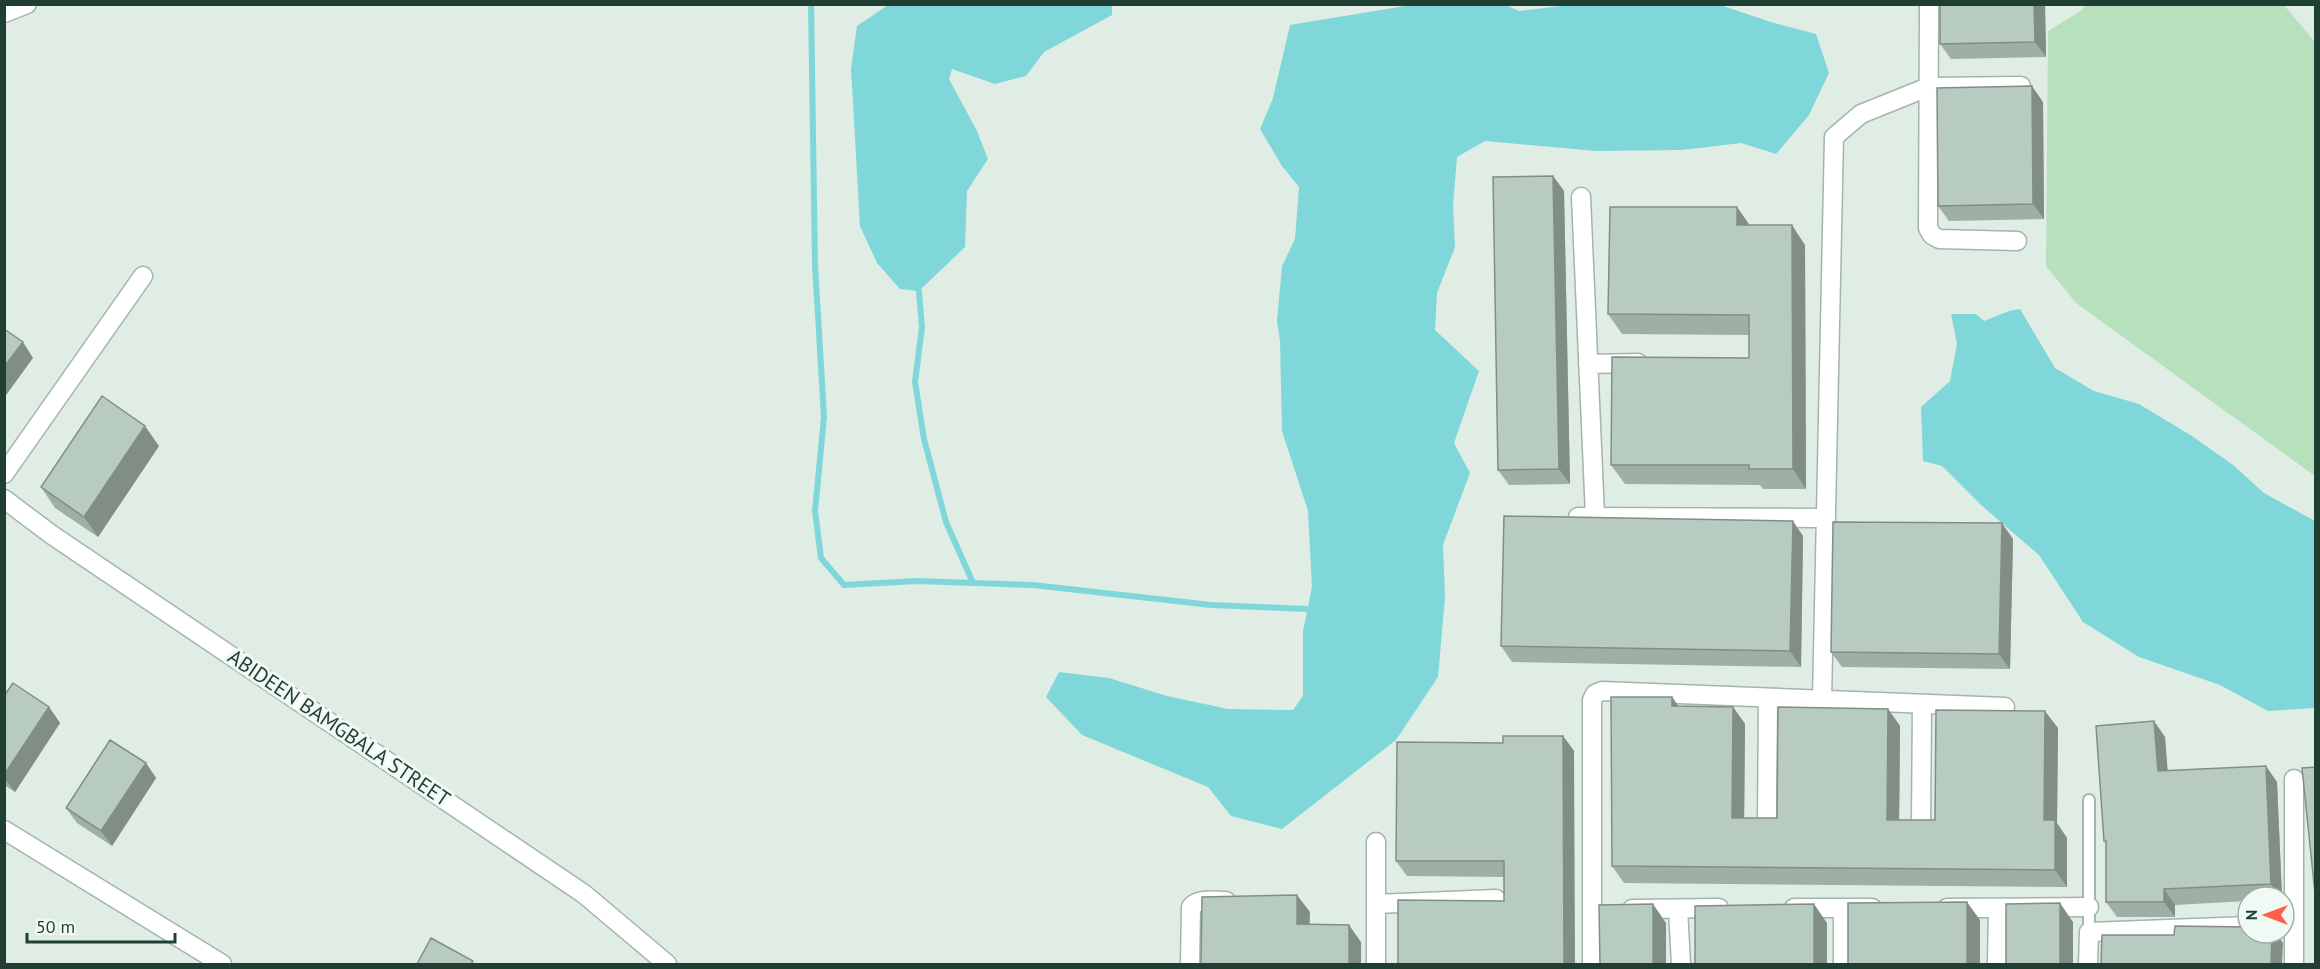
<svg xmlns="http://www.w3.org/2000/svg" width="2320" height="969" font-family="'PT Sans',sans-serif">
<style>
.green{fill:#b6e1bc}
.water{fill:#80d7d9}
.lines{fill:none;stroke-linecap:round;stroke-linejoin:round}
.stream{stroke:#80d7d9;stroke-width:6}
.lane-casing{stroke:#a2b5ac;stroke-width:14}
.street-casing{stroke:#a2b5ac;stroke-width:21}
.lane{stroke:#fff;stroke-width:10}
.street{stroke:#fff;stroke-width:18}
.wall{fill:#9eafa5}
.shaded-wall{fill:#818e86}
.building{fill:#b8cbc0;stroke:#818e86;stroke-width:1.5}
.labels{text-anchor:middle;stroke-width:6;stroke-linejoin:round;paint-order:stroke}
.street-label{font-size:21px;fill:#1e3f32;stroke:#f1f9f4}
</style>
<rect width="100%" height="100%" fill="#e0ede5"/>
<!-- green -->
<path class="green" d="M2088,4L2284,5L2315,42V476L2076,303L2046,266L2048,31L2079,12Z"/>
<!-- water -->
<path class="water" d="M1576,4L1720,5L1774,23L1816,34L1829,73L1809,115L1776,154L1741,143L1682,150L1596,151L1485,141L1457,157L1453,206L1455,247L1437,293L1435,330L1479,371L1454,443L1470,473L1443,545L1445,597L1438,677L1396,740L1282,829L1231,816L1208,787L1082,735L1046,697L1059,672L1109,678L1167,696L1228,709L1293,710L1303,696V631L1312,587L1308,511L1282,431L1280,341L1277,321L1282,266L1295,239L1299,187L1282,166L1260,129L1273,98L1290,25L1411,5H1506L1519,11Z
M888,5H1112V15L1044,52L1026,76L995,84L952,69L949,79L977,131L988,159L967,191L965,247L919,291L900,289L877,263L860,226L851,69L857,26Z
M2020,309L2055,368L2094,391L2139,404L2192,436L2233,465L2264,493L2315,521V708L2268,711L2220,685L2139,657L2083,622L2039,555L1981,505L1942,466L1923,461L1921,407L1950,381L1957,344L1951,314H1976L1984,321L2009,311Z"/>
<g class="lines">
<!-- stream -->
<path class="stream" d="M811,4L815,265L824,417L815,511L821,558L844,585L917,581L1033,585L1211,605L1308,609
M919,291L922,327L915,382L924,439L946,522L973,583"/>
<!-- lane casing -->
<g class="lane-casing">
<path id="lane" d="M2089,800V932"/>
</g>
<!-- street casing -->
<g class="street-casing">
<path id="street" d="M1929,4L1928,228L1932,235L1939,239L2017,241
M4,13L27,4
M1581,197L1595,516
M1588,364L1638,363
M4,474L143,276
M4,499L52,535L584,894L667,964
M1578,517L1825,518
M1822,700L1834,137L1861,114L1928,87L2021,86
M2294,779V964
M1767,819L1768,698
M1921,824L1922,704
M4,830L222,964
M1376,842V964
M1376,904L1496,899
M1794,908H1872
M1843,908V964
M1947,908L2089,907
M1632,909L1719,908
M1678,909L1681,964
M1190,964L1191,907C1198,898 1215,901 1226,901
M1592,964V700L1595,694L1602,691L2005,707
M1997,964L1998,908
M2088,964L2089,932L2248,926"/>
</g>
<!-- lane -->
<use href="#lane" class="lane"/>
<!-- street -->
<use href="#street" class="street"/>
</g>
<!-- wall -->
<path class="wall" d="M1940,4H2045L2046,57L1951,59L1940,44Z
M2043,102L2044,219L1949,221L1938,206Z
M1553,176L1564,191L1570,484L1509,485L1498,470Z
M1737,207L1749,225L1805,245L1806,489H1763L1760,485L1625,484L1611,465L1749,358V335L1622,334L1608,314Z
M159,446L98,537L55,508L41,487Z
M1803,536L1801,667L1512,662L1501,646Z
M2013,539L2010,669L1842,667L1831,652Z
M4,696L49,707L60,723L15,792L4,785Z
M1672,697L1679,707H1733L1745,724L1744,818H1777L1888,709L1900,726L1899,820H1935L2058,728L2057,823L2067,838V887L1624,883L1612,866Z
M1563,736L1574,751L1504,901V877L1407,876L1396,861L1503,743Z
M2165,737L2167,771L2277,782L2282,897H2248V901L2175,905V917H2117L2106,902V844L2104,841Z
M146,763L156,778L112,846L77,823L66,808Z"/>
<!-- shaded-wall -->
<path class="shaded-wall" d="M2034,4H2045L2046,57L2035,42Z
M2032,86L2043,102L2044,219L2033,204Z
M1553,176L1564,191L1570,484L1559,469Z
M1737,207L1751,227L1737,225Z
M1792,225L1805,245L1806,489L1793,469Z
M23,342L33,358L4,398V367Z
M145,426L159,446L98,537L84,517Z
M1793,521L1803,536L1801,667L1790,651Z
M2002,523L2013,539L2010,669L1999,654Z
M1672,697L1684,714L1672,706Z
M49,707L60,723L15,792L4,778V775Z
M1733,707L1745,724L1744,835L1732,818Z
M1888,709L1900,726L1899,837L1887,820Z
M2045,711L2058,728L2057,823L2067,838V887L2055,870L2044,820Z
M2154,721L2165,737L2169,787L2158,771Z
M1563,736L1574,751L1575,964H1564Z
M146,763L156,778L112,846L101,831Z
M2266,766L2277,782L2282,897H2280L2271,884Z
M2164,889L2175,905V917L2164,902Z
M1297,895L1310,912L1309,941L1297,924Z
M1967,902L1980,920V964H1967Z
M2060,903L2073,922V964H2060Z
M1653,904L1666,923V964H1653Z
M1814,904L1827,923V964H1814Z
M1349,925L1361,942V964H1349Z
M2272,933H2276L2283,943L2282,964H2271Z"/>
<!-- building -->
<path class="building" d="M1940,4H2034L2035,42L1940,44Z
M2032,86L2033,204L1938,206L1937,88Z
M1553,176L1559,469L1498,470L1493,177Z
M1610,207H1737V225H1792L1793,469H1749V465H1611L1612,357L1749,358V315L1608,314Z
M4,329L23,342L4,367Z
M102,396L145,426L84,517L41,487Z
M1504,516L1793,521L1790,651L1501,646Z
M1833,522L2002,523L1999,654L1831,652Z
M13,683L49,707L4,775V696Z
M1611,697H1672V706L1733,707L1732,818H1777L1778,707L1888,709L1887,820H1935L1936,710L2045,711L2044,820H2055V870L1612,866Z
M2154,721L2158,771L2266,766L2271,884L2164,889V902H2106V841H2104L2096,726Z
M1503,736H1563L1564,964H1398V900L1504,901V861H1396L1397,742L1503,743Z
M110,740L146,763L101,831L66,808Z
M2316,767V903L2302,768Z
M1297,895V924L1349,925V964H1201L1202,897Z
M1967,902V964H1848V903Z
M2060,903V964H2006V904Z
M1653,904V964H1600L1599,905Z
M1814,904V964H1695V906Z
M2175,926L2248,927V933H2272L2271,964H2101L2102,935H2174Z
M431,938L473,961L471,964H417Z"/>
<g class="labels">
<!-- street labels -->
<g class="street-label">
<text transform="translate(339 728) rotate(34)" y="7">ABIDEEN BAMGBALA STREET</text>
</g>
</g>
<!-- border -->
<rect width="2320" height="969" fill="none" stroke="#1e3f32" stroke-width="12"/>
<!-- north arrow -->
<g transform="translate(2266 915) rotate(270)"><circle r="28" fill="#f1f9f4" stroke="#9dafa6" stroke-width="1.5"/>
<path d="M0-4.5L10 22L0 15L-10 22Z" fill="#ff5f4b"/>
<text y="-9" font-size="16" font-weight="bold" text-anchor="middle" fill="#1e3f32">N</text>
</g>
<!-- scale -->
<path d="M27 933v9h148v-9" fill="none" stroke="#1e3f32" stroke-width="3"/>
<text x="36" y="933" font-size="18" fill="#1e3f32" stroke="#f1f9f4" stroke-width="4.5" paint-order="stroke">50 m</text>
</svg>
